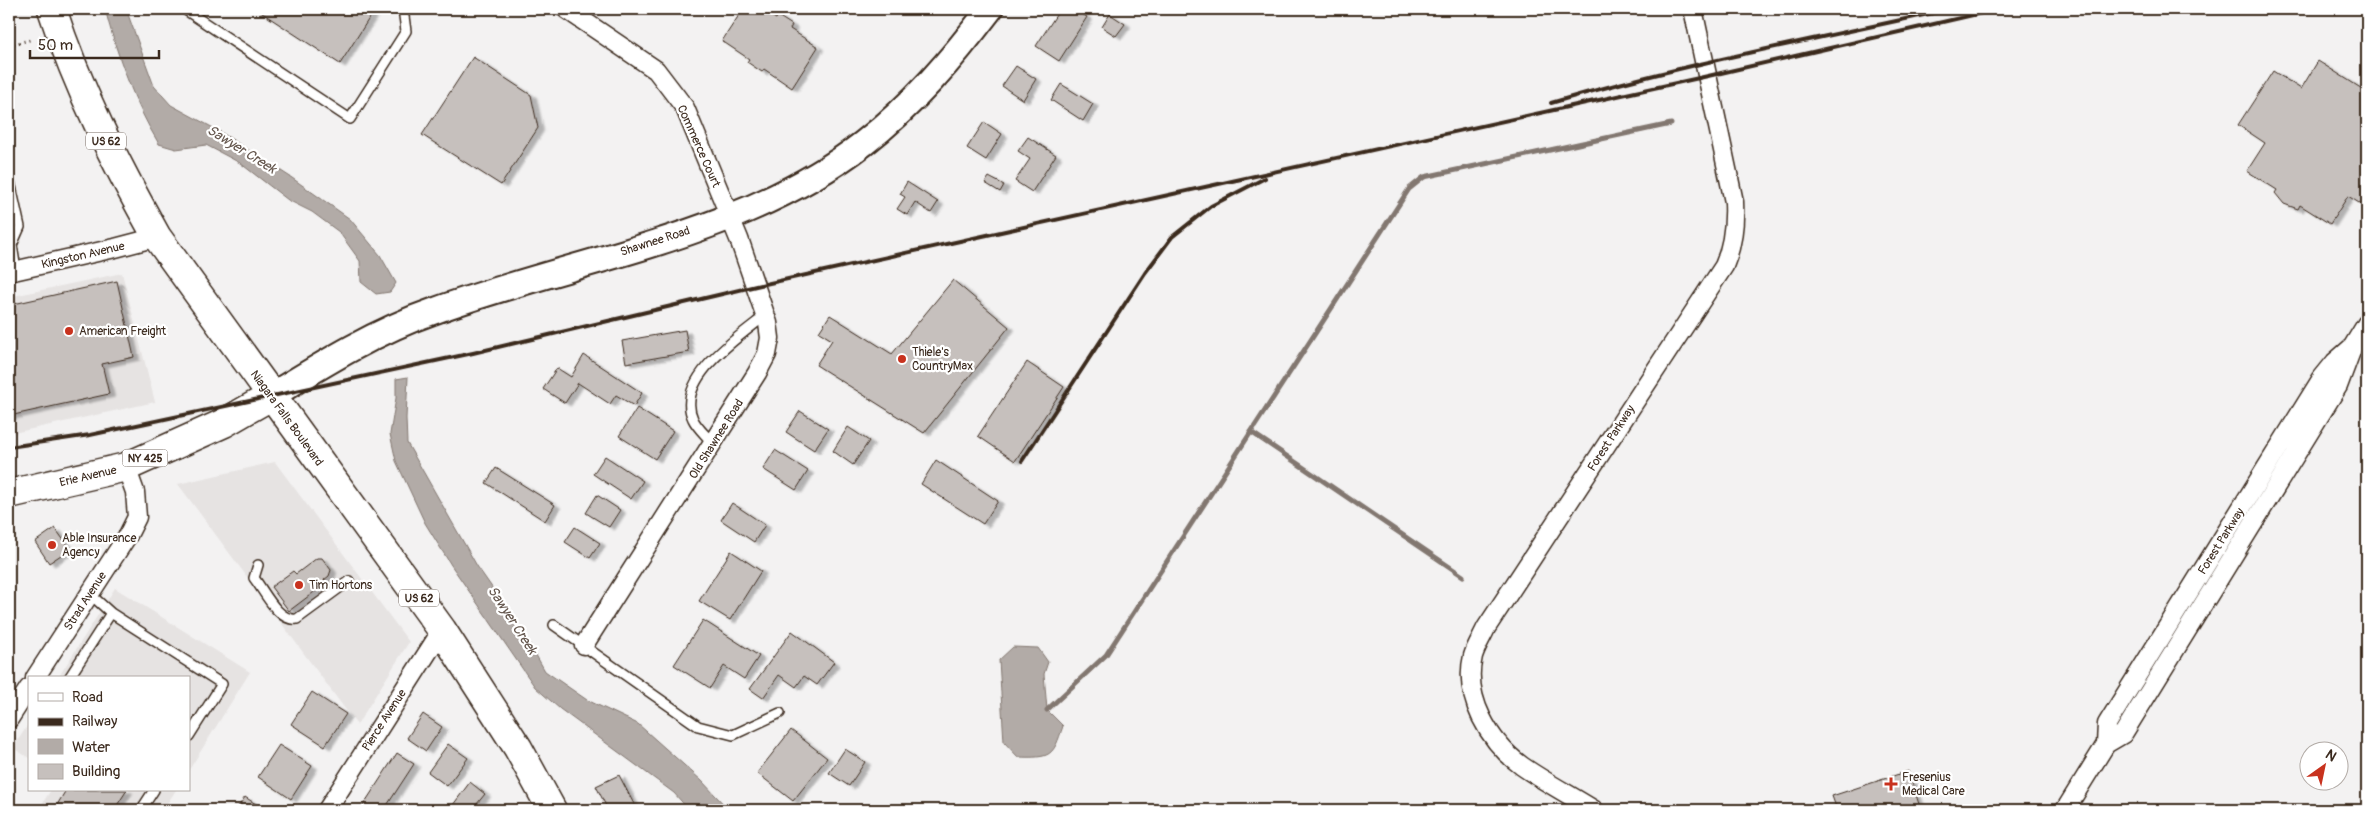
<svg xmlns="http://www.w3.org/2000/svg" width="2376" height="819" font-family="Pangolin,sans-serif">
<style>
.built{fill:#e6e3e2}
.water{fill:#b2aba7;stroke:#827770}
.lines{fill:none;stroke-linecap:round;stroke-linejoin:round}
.stream{stroke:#827770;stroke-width:5}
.building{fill:#c6c0bd;stroke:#3b2a1e;filter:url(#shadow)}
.lane-casing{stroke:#3b2a1e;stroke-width:12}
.street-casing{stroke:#3b2a1e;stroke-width:21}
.secondary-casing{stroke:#3b2a1e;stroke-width:29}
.primary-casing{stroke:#3b2a1e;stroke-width:31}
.path{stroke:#3b2a1e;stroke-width:3;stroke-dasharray:1 4;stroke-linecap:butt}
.lane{stroke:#fff;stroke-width:9}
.street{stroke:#fff;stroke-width:18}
.secondary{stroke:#fff;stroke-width:25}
.primary{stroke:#fff;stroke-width:28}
.rail{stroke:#3b2a1e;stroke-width:4}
.poi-dot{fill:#c8321e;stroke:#fff;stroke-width:2}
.labels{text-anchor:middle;stroke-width:4.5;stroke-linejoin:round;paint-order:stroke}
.shield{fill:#fff;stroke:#766a62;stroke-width:1}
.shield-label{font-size:11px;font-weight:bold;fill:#3b2a1e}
.street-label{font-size:12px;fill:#3b2a1e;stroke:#fff}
.poi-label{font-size:12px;fill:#3b2a1e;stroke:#fff;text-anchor:start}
.water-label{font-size:14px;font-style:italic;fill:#65574e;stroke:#fff}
</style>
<defs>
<filter id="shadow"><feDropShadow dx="5.5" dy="3" stdDeviation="1" flood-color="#0004"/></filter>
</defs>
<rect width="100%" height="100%" fill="#f3f2f2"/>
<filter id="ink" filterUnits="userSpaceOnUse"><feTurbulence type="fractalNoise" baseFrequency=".02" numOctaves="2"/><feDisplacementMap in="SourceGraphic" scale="10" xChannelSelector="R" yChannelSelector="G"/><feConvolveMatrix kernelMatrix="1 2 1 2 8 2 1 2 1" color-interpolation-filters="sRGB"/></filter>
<g filter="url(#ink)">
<!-- built -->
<path class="built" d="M122,273L155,402L9,434V297Z
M275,462L409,642L357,725L178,484Z
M115,588L250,672L189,770V678H58Z
M29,723V758L13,748Z
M51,790H176L163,810H38Z"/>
<!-- water -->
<path class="water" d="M105,9H126L154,86L171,105L219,131L292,178L350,219L380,255L396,283L390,292L376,294L361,282L360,261L339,232L312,212L288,200L240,163L206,145L176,149L159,144C134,103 117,55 105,9Z
M408,377L406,418L407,443L477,566L523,632L545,671L587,700L638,724L702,781L729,810H689L674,793L560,709L535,687L451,565L425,523L396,461L390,434L396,398V379Z
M1013,647L1038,648L1048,662L1044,674L1047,710L1063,726C1053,757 1051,758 1018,757L1004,742L999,660Z"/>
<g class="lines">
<!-- stream -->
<path class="stream" d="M1251,432L1463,576
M1047,710L1106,655L1409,189L1424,177L1671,124"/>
</g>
<!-- building -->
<path class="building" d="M256,9H375L340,64Z
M743,9H760L776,19L778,16L792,25L790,29L818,47L792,88L764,69L762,72L747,62L749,59L722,41Z
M1060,9H1074L1087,17L1059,61L1036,46Z
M1110,14L1125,24L1116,36L1102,27Z
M473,57L531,95L538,128L501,185L422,135Z
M2318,61L2367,92V208L2348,196L2330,224L2300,205L2298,209L2284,204L2275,193L2277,190L2247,171L2265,143L2238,125L2273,71L2301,89Z
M1016,66L1036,79L1023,100L1002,86Z
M1061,84L1093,104L1083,121L1051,100Z
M984,122L1002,134L986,160L967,148Z
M1028,137L1056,155L1032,192L1015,181L1030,159L1018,151Z
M989,177L1004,185L1000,192L985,183Z
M907,182L938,202L931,213L915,202L907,215L897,209L905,197L900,194Z
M953,280L1009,327L924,433L816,365L832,340L819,332L830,315L892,354Z
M117,281L134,357L102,364L109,394L9,416V305Z
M685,330L689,352L626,363L622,341Z
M584,355L642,393L634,406L616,395L610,404L578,383L565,403L543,389L557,368L571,377Z
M1027,362L1064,387L1015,461L978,436Z
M637,408L673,431L655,459L619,436Z
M800,411L828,429L814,450L786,432Z
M848,427L869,441L853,465L833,451Z
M775,450L808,471L796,490L763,469Z
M605,456L643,481L631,499L593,474Z
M936,460L998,501L983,524L921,484Z
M496,468L555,505L545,521L486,483Z
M597,495L620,510L609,527L586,513Z
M732,503L765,525L754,542L721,520Z
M575,527L600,543L590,558L565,542Z
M55,528L70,549L49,563L35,542Z
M731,551L761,571L730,620L699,601Z
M317,558H322L331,570L329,576L324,580L326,583L289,611L271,587L293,571L296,574Z
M703,620L759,656L744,679L724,666L710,688L674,665Z
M792,631L834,662L817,685L804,676L796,687L779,675L763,698L750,689Z
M312,692L346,714L325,746L291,724Z
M423,714L442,727L426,751L407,738Z
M791,730L827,758L793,801L757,773Z
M448,744L468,758L447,786L428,772Z
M279,745L312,766L291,799L258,777Z
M845,749L865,762L849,786L829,773Z
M397,753L414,764L384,810H368L362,807Z
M1908,771L1921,810H1837L1832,796Z
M619,775L636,808L632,810H608L596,786Z
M470,782L485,794L472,810H452L450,809Z
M66,790H127L114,810H54Z
M245,797L265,810H236Z"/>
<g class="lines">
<!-- lane casing -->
<g class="lane-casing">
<path id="lane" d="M184,9L350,119L406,31L403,9
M9,177L20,227L12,245L16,270
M713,444C707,436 697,428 693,419C674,379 740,336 766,315
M258,565L254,578C265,592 278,622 297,619L349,581
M111,613L222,684L189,736
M554,625L698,726L733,735L780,713
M69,678L111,613L90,594
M141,810L154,790"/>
</g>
<!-- street casing -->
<g class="street-casing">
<path id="street" d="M566,9L656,70L685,108L739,239L768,323L770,338L767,354L757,373L584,645
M9,272L115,248L157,237
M35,678L128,535L137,517L135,492L126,467
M9,719L29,688
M2106,744L2107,724L2322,378L2335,362L2351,348
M327,810L442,630
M1594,810C1570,795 1545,782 1522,766C1489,742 1463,697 1473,656C1476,646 1482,637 1486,628L1724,266C1733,245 1735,224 1734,202L1693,9
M2065,810L2106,744L2123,734L2338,386L2353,346L2367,323"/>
</g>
<!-- secondary casing -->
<g class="secondary-casing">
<path id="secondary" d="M271,396C323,364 376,331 434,311C575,259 743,237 864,143C913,105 953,58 990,9"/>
</g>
<!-- primary casing -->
<g class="primary-casing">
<path id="primary" d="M52,9C78,89 116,164 157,237L442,630L518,748L552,810
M9,494L126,467L224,423L271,396"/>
</g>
<!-- path -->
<path class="path" d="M9,45L30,40"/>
<!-- lane -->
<use href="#lane" class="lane"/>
<!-- street -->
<use href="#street" class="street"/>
<!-- secondary -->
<use href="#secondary" class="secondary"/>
<!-- primary -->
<use href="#primary" class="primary"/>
<!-- rail -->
<path class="rail" d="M1551,103C1682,64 1817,39 1951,9
M9,447L90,435L473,353L756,286L1708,76L1999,9
M1022,461L1145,273L1172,237L1211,206L1265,178"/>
</g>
</g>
<!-- markers -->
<g class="poi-dot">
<circle cx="69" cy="331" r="5"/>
<circle cx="902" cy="359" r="5"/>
<circle cx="52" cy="545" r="5"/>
<circle cx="299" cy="585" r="5"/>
<path d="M1888.5 776.5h5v5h5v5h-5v5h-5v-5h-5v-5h5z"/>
</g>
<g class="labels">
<!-- shield labels -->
<g class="shield">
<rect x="86" y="132.5" width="40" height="17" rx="4"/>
<rect x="122.5" y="449.5" width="45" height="17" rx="4"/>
<rect x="399" y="589.5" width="40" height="17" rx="4"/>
</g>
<g class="shield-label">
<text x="106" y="145">US 62</text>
<text x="145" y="462">NY 425</text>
<text x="419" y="602">US 62</text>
</g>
<!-- street labels -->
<g class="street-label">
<text transform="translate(699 146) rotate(66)" y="4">Commerce Court</text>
<text transform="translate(655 241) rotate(-18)" y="4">Shawnee Road</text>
<text transform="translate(83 255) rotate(-13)" y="4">Kingston Avenue</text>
<text transform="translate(287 418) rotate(54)" y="4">Niagara Falls Boulevard</text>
<text transform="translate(1611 438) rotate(-57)" y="4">Forest Parkway</text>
<text transform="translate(716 439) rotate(-58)" y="4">Old Shawnee Road</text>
<text transform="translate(88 476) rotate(-13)" y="4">Erie Avenue</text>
<text transform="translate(2221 541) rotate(-58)" y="4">Forest Parkway</text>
<text transform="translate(85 601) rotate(-57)" y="4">Strad Avenue</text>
<text transform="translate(384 720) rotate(-57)" y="4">Pierce Avenue</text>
</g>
<!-- poi labels -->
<g class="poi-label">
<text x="79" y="335">American Freight</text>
<text x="912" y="356">Thiele's<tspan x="912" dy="14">CountryMax</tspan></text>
<text x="62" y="542">Able Insurance<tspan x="62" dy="14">Agency</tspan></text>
<text x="309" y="589">Tim Hortons</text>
<text x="1902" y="781">Fresenius<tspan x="1902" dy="14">Medical Care</tspan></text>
</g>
<!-- water labels -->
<g class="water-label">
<text transform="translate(242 149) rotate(32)" y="5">Sawyer Creek</text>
<text transform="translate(513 620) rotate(57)" y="5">Sawyer Creek</text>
</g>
</g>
<!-- margin -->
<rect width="2376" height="819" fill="none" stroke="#fff" stroke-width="30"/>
<rect x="15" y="15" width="2346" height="789" fill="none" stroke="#3b2a1e" stroke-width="2" filter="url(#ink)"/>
<!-- legend -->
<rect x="28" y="676" width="162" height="115" fill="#ffffff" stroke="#b1aaa5"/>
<rect x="38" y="693" width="25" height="8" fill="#ffffff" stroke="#b1aaa5"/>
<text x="72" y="702" font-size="15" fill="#3b2a1e">Road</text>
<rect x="38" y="718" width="25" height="8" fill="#3b2a1e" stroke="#b1aaa5"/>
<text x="72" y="726" font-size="15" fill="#3b2a1e">Railway</text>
<rect x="38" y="739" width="25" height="15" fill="#b2aba7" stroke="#b1aaa5"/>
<text x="72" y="752" font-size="15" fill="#3b2a1e">Water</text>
<rect x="38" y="764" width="25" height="15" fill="#c6c0bd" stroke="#b1aaa5"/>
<text x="72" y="776" font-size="15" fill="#3b2a1e">Building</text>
<!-- north arrow -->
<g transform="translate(2324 766) rotate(33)"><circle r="24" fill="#ffffff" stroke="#b1aaa5"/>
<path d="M0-4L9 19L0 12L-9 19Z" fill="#c8321e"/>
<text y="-8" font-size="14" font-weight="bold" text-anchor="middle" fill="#3b2a1e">N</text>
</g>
<!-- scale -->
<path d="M30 50v8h129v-8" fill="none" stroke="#3b2a1e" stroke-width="2.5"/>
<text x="38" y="50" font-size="15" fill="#3b2a1e" stroke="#ffffff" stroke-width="4" paint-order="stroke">50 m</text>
</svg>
